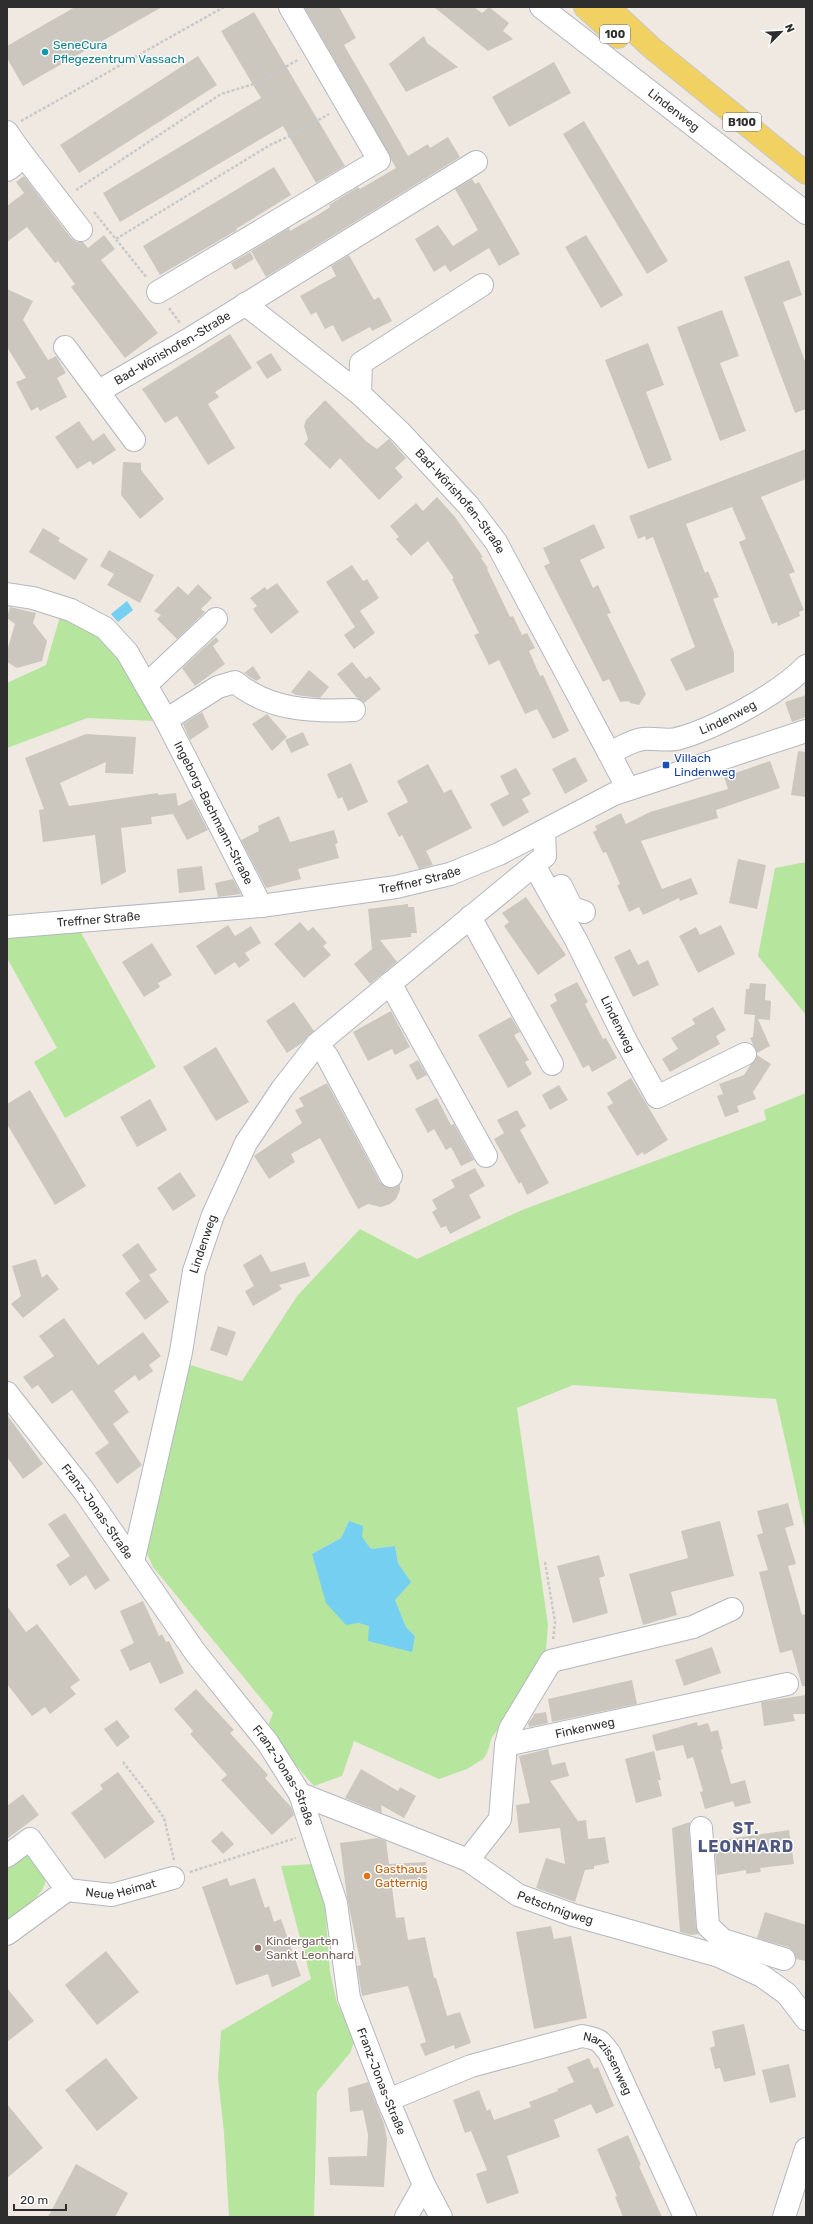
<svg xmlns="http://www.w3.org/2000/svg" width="813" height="2224" font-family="Rubik,sans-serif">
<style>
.green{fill:#b6e59e;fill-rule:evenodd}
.water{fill:#75cff0}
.building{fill:#cbc7bf}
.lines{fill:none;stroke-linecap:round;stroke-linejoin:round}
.minor-casing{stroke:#b4b7c1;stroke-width:24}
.major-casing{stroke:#c9c9c9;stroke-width:24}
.path{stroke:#c9c9c9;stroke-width:2.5;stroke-dasharray:3 2;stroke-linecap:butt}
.minor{stroke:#fff;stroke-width:22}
.major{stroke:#f2d163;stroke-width:22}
.culture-dot{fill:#0f9aa8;stroke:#fff;stroke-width:1.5}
.transit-dot{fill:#1a4fb4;stroke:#fff;stroke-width:1.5}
.food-dot{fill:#e8710a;stroke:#fff;stroke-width:1.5}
.education-dot{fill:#8d6e63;stroke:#fff;stroke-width:1.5}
.labels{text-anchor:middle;stroke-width:3;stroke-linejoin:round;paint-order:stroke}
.shield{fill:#fff;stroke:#6d6d6d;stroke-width:1}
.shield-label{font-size:11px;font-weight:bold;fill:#2e2e2e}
.culture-label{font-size:12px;fill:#0d838f;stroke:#fff;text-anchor:start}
.street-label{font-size:12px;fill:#2e2e2e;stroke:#fff}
.transit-label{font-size:12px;fill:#164399;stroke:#fff;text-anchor:start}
.food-label{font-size:12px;fill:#c56008;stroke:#fff;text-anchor:start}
.education-label{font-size:12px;fill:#785e54;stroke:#fff;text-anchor:start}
.district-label{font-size:16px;font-weight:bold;letter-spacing:1px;fill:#4d5680;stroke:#fff}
</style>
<rect width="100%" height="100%" fill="#efe9e1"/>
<!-- green -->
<path class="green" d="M61,613L89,625L127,664L154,721L87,718L7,748V683L46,665Z
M806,862V1015L758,956L775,868Z
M80,931L156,1067L65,1118L34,1062L57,1048L7,958V938Z
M806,1093V1533L776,1399L573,1385L517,1408L548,1625L546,1649L551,1661L492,1737L487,1753L483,1759L467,1769L439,1779L354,1741L342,1776L314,1786L266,1731L273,1713L153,1567L145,1549L184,1363L242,1381L297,1296L360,1229L417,1259L522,1210L766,1120L764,1110ZM349,1521L371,1549L395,1546L398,1563L410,1582L395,1600L406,1627L415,1636L358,1623L312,1554L341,1538Z
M24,1856H31C35,1861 40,1866 43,1871C55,1891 20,1909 7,1920V1869Z
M314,1864L325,1908L330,1972L337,2003L353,2034L354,2042L350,2053L317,2092L314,2217H229L224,2132L218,2078L221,2031L311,1979L281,1866Z"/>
<!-- water -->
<path class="water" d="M127,601L133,610L118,622L111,614Z
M349,1521L363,1526L362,1537L371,1549L395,1546L398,1563L411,1582L395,1600L406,1627L415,1636L412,1652L368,1641L369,1626L358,1623L346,1625L326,1603L312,1554L341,1538Z"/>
<!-- building -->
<path class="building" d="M75,7H162L23,86L7,58V46Z
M304,7H339L356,38L344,45L408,156L428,144L430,148L448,137L460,157L266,277L251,251L289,228L290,231L321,213L330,207L329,205L358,187L360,189L396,168Z
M434,7H474L482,13L489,7L509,23L503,31L513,39L488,51Z
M254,12L345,166L316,183L283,126L120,222L103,193L261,98L221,31Z
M424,36L427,43L458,67L406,92L389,64Z
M198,56L217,85L79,173L60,145Z
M554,62L571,93L509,127L492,97Z
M584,121L668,261L647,274L563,134Z
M274,167L291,195L236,229L237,230L160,275L143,246Z
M24,176L71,238L77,242H83L88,248L104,235L115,249L101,260L158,333L125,358L71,287L75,284L58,261L55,263L27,227L7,242V206L24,193L16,182Z
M472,179L475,184L479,182L520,254L499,266L489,248L450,272L445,265L434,272L415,239L438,225L453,246L478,230L455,189Z
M586,235L623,295L601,308L565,247Z
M250,252L254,259L235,270L231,263Z
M349,255L374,300L379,297L392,321L372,331L370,327L342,342L333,325L325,329L316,312L311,315L300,296L336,276L331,266Z
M789,260L802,295L783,302L806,364V409L795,413L744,277Z
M7,289L33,301L23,320L48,360L56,356L66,373L57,378L67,397L40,411L38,407L31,411L16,382L26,378L7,347Z
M722,310L739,356L720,363L746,431L720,441L677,327Z
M230,334L252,368L215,392L219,397L208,404L235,448L208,465L177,416L165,423L142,389Z
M648,343L664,385L646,392L672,460L648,469L605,360Z
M271,353L282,370L267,379L256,362Z
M325,400L367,442L377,449L389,439L406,458L395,468L403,477L379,500L340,458L330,469L304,444L308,439L304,426L306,420Z
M79,421L93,441L104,433L116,450L93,465L90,461L77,469L55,437Z
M806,449V479L761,497L795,572L789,574L804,610L799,612L800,616L778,626L777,622L772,624L739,542L746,539L732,507L686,524L705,573L708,571L719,597L713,599L734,652V672L686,691L670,659L695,647L653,537L646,540L645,536L638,539L629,516Z
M123,462L141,463V470L164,499L140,519L121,495Z
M437,497L455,517L483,557L481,558L488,568L487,569L510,617L513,616L522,635L527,633L535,648L529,651L540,676L543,675L569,731L553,739L537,709L525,714L499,660L489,665L474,635L479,633L452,579L454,578L428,541L411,556L396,539L399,537L390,526L416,503L423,511Z
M594,524L605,548L580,560L593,588L598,585L611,613L607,614L646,694L639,705L630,703L629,701L620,702L609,679L603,682L544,566L550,563L543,548Z
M43,528L60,538L58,541L88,559L75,580L29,552Z
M109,550L154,575L140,603L107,585L114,574L100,566Z
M352,565L363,581L367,579L379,598L360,611L375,633L354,649L344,635L355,627L326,582Z
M277,583L299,612L271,634L253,609L257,606L250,598L265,587L267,590Z
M198,584L212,598L201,609L205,612L177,639L157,619L161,615L154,611L178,586L188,595Z
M10,607L36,613L33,623L47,641L42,661L17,668L7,662V651L15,624L7,618Z
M216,637L219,641L213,646L225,664L195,686L182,668Z
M352,662L366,679L370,676L381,689L364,703L357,698L337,674Z
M253,666L261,678L256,681L244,673Z
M309,670L329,687L320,698L296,695L291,692Z
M806,695V717L792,722L785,702Z
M202,712L209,727L190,740L183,724Z
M267,714L287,737L272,751L252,724Z
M303,732L309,745L291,753L285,740Z
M86,734L136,737L133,774L105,773L106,762L60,783L69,806L158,793V795L176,793L178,806L192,799L208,830L187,840L173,814L151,817L152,824L121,828L126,872L101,885L95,835L43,842L39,810L44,809L25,758Z
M798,751L806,752V797L791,795Z
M575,757L588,781L565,794L552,769Z
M770,761L780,788L716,810L718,818L641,841L662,889L691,878L698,894L680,901L679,898L643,915L639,907L629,912L617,885L620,884L606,852L603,853L593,832L597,830L595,826L621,813L626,824L650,812L728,789L724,777Z
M351,763L368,802L348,811L342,797L338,799L327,774Z
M428,764L444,793L451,789L472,828L426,851L433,865L419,869L402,835L399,837L387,813L408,802L397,781Z
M516,768L531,794L522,799L529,812L503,827L490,804L509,794L500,776Z
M279,816L290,842L334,830L338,843L335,844L339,858L298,869L301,879L266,888L241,840L259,831L258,826Z
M738,859L766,865L757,909L729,903Z
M202,866L205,890L179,893L177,869Z
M233,879L241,894L218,897L215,883Z
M526,897L566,955L538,975L504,926L509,922L502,913Z
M408,904V907H414L417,933H411V937L380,940L397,962L370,984L354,964L372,949L368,909Z
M300,922L308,931L313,927L327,943L323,946L331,955L304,978L274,944Z
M228,925L235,936L251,926L261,943L245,953L250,960L239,968L235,962L215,975L196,946Z
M721,925L735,954L698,973L679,936L696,927L700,935Z
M152,943L172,975L158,983L160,987L144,997L122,962Z
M630,949L638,965L648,960L659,985L633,997L614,957Z
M577,982L588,1002L585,1004L603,1039L606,1038L617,1058L592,1072L589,1065L583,1068L550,1005L557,1001L554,994Z
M750,983L766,984L765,1000L771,1001L770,1020L758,1019L770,1046L757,1053L750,1038L753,1037L755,1015L744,1014L746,989H749Z
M294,1002L314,1031L302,1043L287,1053L266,1021Z
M713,1007L726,1030L716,1036L720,1044L670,1072L662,1059L678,1049L671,1038L695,1024L692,1019Z
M391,1011L410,1047L395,1055L392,1049L368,1061L353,1032Z
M511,1017L520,1032L514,1035L529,1060L525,1062L532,1074L508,1088L478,1035Z
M216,1047L249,1102L216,1121L183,1067Z
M757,1055L771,1064L753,1092L756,1099L737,1106L739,1112L725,1117L717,1096L723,1094L719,1084L744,1075Z
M418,1060L427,1075L417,1080L409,1065Z
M631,1078L668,1140L644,1155L643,1152L637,1156L607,1107L613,1103L607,1093Z
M327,1083L380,1182L390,1188L400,1184V1190L396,1199L390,1204L381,1207L368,1204L358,1209L320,1138L291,1154L295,1162L269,1179L254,1156L302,1123L295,1110L304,1106L299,1098Z
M559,1085L568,1100L550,1110L542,1095Z
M30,1090L86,1186L55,1205L7,1124V1104Z
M437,1098L451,1125L454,1124L474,1160L461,1166L451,1147L446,1150L434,1129L428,1133L415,1109Z
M150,1099L167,1130L137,1147L120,1117Z
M517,1110L526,1126L520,1130L549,1183L527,1195L521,1182L519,1184L494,1139L504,1133L497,1120Z
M475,1168L485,1186L469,1195L481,1218L450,1234L446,1226L441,1228L432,1212L437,1209L432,1200L455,1187L451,1180Z
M180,1172L196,1196L173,1211L157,1188Z
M138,1243L157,1270L149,1275L169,1302L145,1320L125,1293L144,1278L140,1281L122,1255Z
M261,1254L271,1272L305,1262L310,1276L279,1285L282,1289L253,1306L245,1291L254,1286L243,1265Z
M36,1259L42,1278L47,1274L59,1289L23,1318L11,1304L21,1296L12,1266Z
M64,1318L98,1365L143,1332L161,1356L149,1365L153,1371L139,1381L135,1375L114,1391L129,1412L113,1424L142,1465L117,1484L95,1453L109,1443L72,1390L52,1404L38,1385L32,1389L23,1377L54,1356L39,1336Z
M218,1326L236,1332L227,1356L210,1350Z
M7,1415L43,1464L23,1479L7,1457Z
M788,1503L794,1525L785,1528L796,1564L788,1566L802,1615L806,1614V1686H802L792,1650L780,1653L759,1572L768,1570L757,1535L763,1533L757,1511Z
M65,1513L110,1580L95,1590L86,1575L70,1586L56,1565L70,1556L48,1524Z
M720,1521L734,1576L671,1592L677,1615L643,1625L629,1574L688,1558L681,1531Z
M599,1555L605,1576L599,1578L608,1613L573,1623L557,1566Z
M143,1601L159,1636L162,1634L166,1642L169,1641L184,1673L160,1684L150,1662L130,1671L120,1650L134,1643L120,1611Z
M7,1606L26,1632L37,1624L80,1680L70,1687L76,1694L50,1714L45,1707L32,1716L7,1684Z
M712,1647L721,1673L684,1686L675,1660Z
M632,1680L637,1704L552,1722L548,1699Z
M196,1689L234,1730L230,1733L268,1775L265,1778L291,1807L294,1815L272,1835L221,1780L227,1775L190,1734L193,1731L174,1709Z
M806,1695V1714H793L795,1721L764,1726L761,1702Z
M546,1712L548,1723L529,1727L528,1723L533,1717L534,1714Z
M117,1720L130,1737L117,1747L104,1729Z
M697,1722L698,1726L708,1723L711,1732L718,1730L723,1749L721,1750L731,1784L745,1780L751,1803L735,1807L733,1801L705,1809L700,1792L703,1791L693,1757L687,1759L683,1745L656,1751L652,1735Z
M548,1749L552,1765L565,1762L569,1776L550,1781L578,1821L586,1820L588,1839L605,1837L609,1863L594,1866V1869L585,1870L575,1902L536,1888L546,1858L565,1864L560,1828L519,1833L516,1805L530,1803L519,1756Z
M654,1751L661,1780H658L662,1796L636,1803L625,1759Z
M361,1769L398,1791L400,1787L416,1796L404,1818L381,1805L382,1813L345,1798Z
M118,1772L155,1822L105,1859L71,1813L103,1789L100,1785Z
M23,1794L39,1815L7,1839V1806Z
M690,1822L689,1829L696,1927L699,1934L691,1935L680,1932L672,1828Z
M789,1830L794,1864L760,1868L761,1872L746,1874V1870L717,1875L714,1841Z
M222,1831L234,1844L223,1854L211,1841Z
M378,1838L386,1841L389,1864L426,1862L427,1884L392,1887L396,1918L404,1917L408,1940L425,1937L434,1978H436L447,2016L460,2012L471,2043L455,2049L454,2045L425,2056L420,2044L426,2042L408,1986L362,1996L357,1966L361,1965L347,1897L340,1843Z
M227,1878L230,1886L255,1878L265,1908L269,1906L274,1922L281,1919L301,1976L272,1987L268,1974L236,1985L202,1887Z
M765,1912L806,1925V1961L796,1959L793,1951L788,1947L757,1938Z
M551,1926L554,1939L571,1936L587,2018L534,2029L516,1932Z
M106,1951L139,1992L97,2025L65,1985Z
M7,1988L34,2021L7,2042Z
M744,2024L756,2075L724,2082L720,2068L715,2069L710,2048L715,2046L712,2031Z
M106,2058L138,2098L97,2131L65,2090Z
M589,2058L594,2069L598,2067L614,2106L596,2114L591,2104L554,2120L560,2137L507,2156L519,2193L487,2204L476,2174L487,2170L471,2131L465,2133L453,2100L479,2090L487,2111L490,2109L494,2120L531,2107L529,2102L558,2091L557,2089L574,2082L567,2067Z
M789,2064L796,2097L770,2103L762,2070Z
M368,2082L384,2124L387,2139L384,2187L330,2185L328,2157L367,2156L368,2135L363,2110L350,2112L348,2088Z
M7,2104L43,2148L7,2178Z
M628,2135L641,2165L639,2166L662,2217H623L615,2197L617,2196L597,2149Z
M76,2164L128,2193L115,2217H48Z"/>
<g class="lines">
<!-- minor casing -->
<g class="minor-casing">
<g id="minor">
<path id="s1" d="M541,7L806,213"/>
<path d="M7,132L18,148L14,165L7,170"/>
<path d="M18,148L81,230"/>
<path d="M158,292L379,160L290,7"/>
<path id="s2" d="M245,304L360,394L401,433L468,505L496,542L609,753"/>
<path d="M65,347L134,440"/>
<path id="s3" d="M99,391L191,338L476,162"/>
<path d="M360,394L361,363L482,285"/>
<path id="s4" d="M7,594L33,598L71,610L105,628L127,652L166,720L261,906"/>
<path d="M146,685L216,619"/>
<path d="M166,720L218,687L235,682C269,710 311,712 354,710"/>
<path id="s5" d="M628,789L609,753C619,749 632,740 643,739C654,738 666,741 676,739C713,730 780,693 806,666"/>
<path id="s6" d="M534,865L576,940L626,1041L657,1097L745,1054"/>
<path d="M561,886L572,908L584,912"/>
<path d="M470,917L552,1064"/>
<path id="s7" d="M7,927L261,906L396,887L450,874L499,854L614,794L806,731"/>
<path d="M390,983L486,1156"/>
<path d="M317,1044L327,1056L391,1176"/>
<path id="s8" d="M7,1393L84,1491L195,1652L268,1743L300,1794L336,1903L349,1998L388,2100L424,2185L441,2217"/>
<path id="s9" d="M133,1562L181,1352L194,1271L213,1215L246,1143L282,1089L317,1044L545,856L544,831"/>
<path d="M506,1745L510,1729L551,1661L693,1627L732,1609"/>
<path id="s10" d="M300,1794L468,1860L518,1895L573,1915L719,1956L762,1976L787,1994L806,2019"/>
<path d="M701,1828L708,1926L723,1940L784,1959"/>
<path d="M7,1856L30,1839L67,1890"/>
<path id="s11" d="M468,1860L500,1819L506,1745L787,1684"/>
<path id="s12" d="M7,1934L67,1890L112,1895L173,1878"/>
<path id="s13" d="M388,2100L471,2066L582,2036C599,2039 600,2040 610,2054L685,2217"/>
<path d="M406,2217L424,2185"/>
<path d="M784,2217L806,2149"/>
</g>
</g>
<!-- major casing -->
<g class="major-casing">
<path id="major" d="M585,7L618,37
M608,7L652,48L806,173"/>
</g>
<!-- path -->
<path class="path" d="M21,121L224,7
M76,190L221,94L260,82L299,59
M94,212L147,278
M116,239L270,145L294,134L329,114
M169,308L180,323
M545,1562L555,1622L553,1641
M123,1762L147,1793L164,1818L174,1860
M190,1872L296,1838"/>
<!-- minor -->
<use href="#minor" class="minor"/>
<!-- major -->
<use href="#major" class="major"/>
</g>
<!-- markers -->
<circle class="culture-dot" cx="45" cy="52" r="4"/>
<rect class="transit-dot" x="662" y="761" width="8" height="8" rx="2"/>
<circle class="food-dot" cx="367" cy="1876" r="4"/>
<circle class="education-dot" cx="258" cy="1948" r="4"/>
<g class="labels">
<!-- shield labels -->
<g class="shield">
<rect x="600" y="25" width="30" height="18" rx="3"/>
<rect x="723" y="113" width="38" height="18" rx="3"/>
</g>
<g class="shield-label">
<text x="615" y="38">100</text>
<text x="742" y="126">B100</text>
</g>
<!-- culture labels -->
<g class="culture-label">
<text x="53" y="49">SeneCura<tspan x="53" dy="14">Pflegezentrum Vassach</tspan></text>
</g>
<!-- street labels -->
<g class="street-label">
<text dy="4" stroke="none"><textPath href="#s1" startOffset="168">Lindenweg</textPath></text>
<text dy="4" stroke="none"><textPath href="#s3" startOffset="85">Bad-Wörishofen-Straße</textPath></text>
<text dy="4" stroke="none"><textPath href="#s2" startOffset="293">Bad-Wörishofen-Straße</textPath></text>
<text dy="4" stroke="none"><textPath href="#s5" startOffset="167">Lindenweg</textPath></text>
<text dy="4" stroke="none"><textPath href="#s4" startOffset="320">Ingeborg-Bachmann-Straße</textPath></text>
<text dy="4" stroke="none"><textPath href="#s7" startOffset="416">Treffner Straße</textPath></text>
<text dy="4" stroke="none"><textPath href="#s7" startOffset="92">Treffner Straße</textPath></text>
<text dy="4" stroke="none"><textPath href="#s6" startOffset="180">Lindenweg</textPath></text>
<text dy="4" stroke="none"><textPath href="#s9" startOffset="326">Lindenweg</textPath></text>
<text dy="4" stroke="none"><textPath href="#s8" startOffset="149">Franz-Jonas-Straße</textPath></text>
<text dy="4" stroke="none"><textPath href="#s11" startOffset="207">Finkenweg</textPath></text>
<text dy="4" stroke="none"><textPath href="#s8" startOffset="473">Franz-Jonas-Straße</textPath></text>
<text dy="4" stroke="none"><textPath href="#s12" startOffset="129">Neue Heimat</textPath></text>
<text dy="4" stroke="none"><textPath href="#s10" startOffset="281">Petschnigweg</textPath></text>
<text dy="4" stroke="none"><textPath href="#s13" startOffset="245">Narzissenweg</textPath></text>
<text dy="4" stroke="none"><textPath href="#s8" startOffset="797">Franz-Jonas-Straße</textPath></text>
</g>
<!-- transit labels -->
<g class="transit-label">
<text x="674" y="762">Villach<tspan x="674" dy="14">Lindenweg</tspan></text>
</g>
<!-- food labels -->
<g class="food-label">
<text x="375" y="1873">Gasthaus<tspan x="375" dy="14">Gatternig</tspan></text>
</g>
<!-- education labels -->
<g class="education-label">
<text x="266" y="1945">Kindergarten<tspan x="266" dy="14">Sankt Leonhard</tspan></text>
</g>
<!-- district labels -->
<g class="district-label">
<text x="746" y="1834">ST.<tspan x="746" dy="18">LEONHARD</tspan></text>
</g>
</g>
<!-- border -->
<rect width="813" height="2224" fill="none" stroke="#2e2e2e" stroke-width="16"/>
<!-- north arrow -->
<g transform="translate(781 32) rotate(66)" stroke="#ffffff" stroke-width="3" paint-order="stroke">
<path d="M0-3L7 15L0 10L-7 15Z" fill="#2e2e2e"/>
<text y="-6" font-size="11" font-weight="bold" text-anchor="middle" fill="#2e2e2e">N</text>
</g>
<!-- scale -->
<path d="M14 2204v6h52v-6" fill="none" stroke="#2e2e2e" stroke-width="2"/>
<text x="20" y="2204" font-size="12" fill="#2e2e2e" stroke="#ffffff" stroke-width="3" paint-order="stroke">20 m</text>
</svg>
